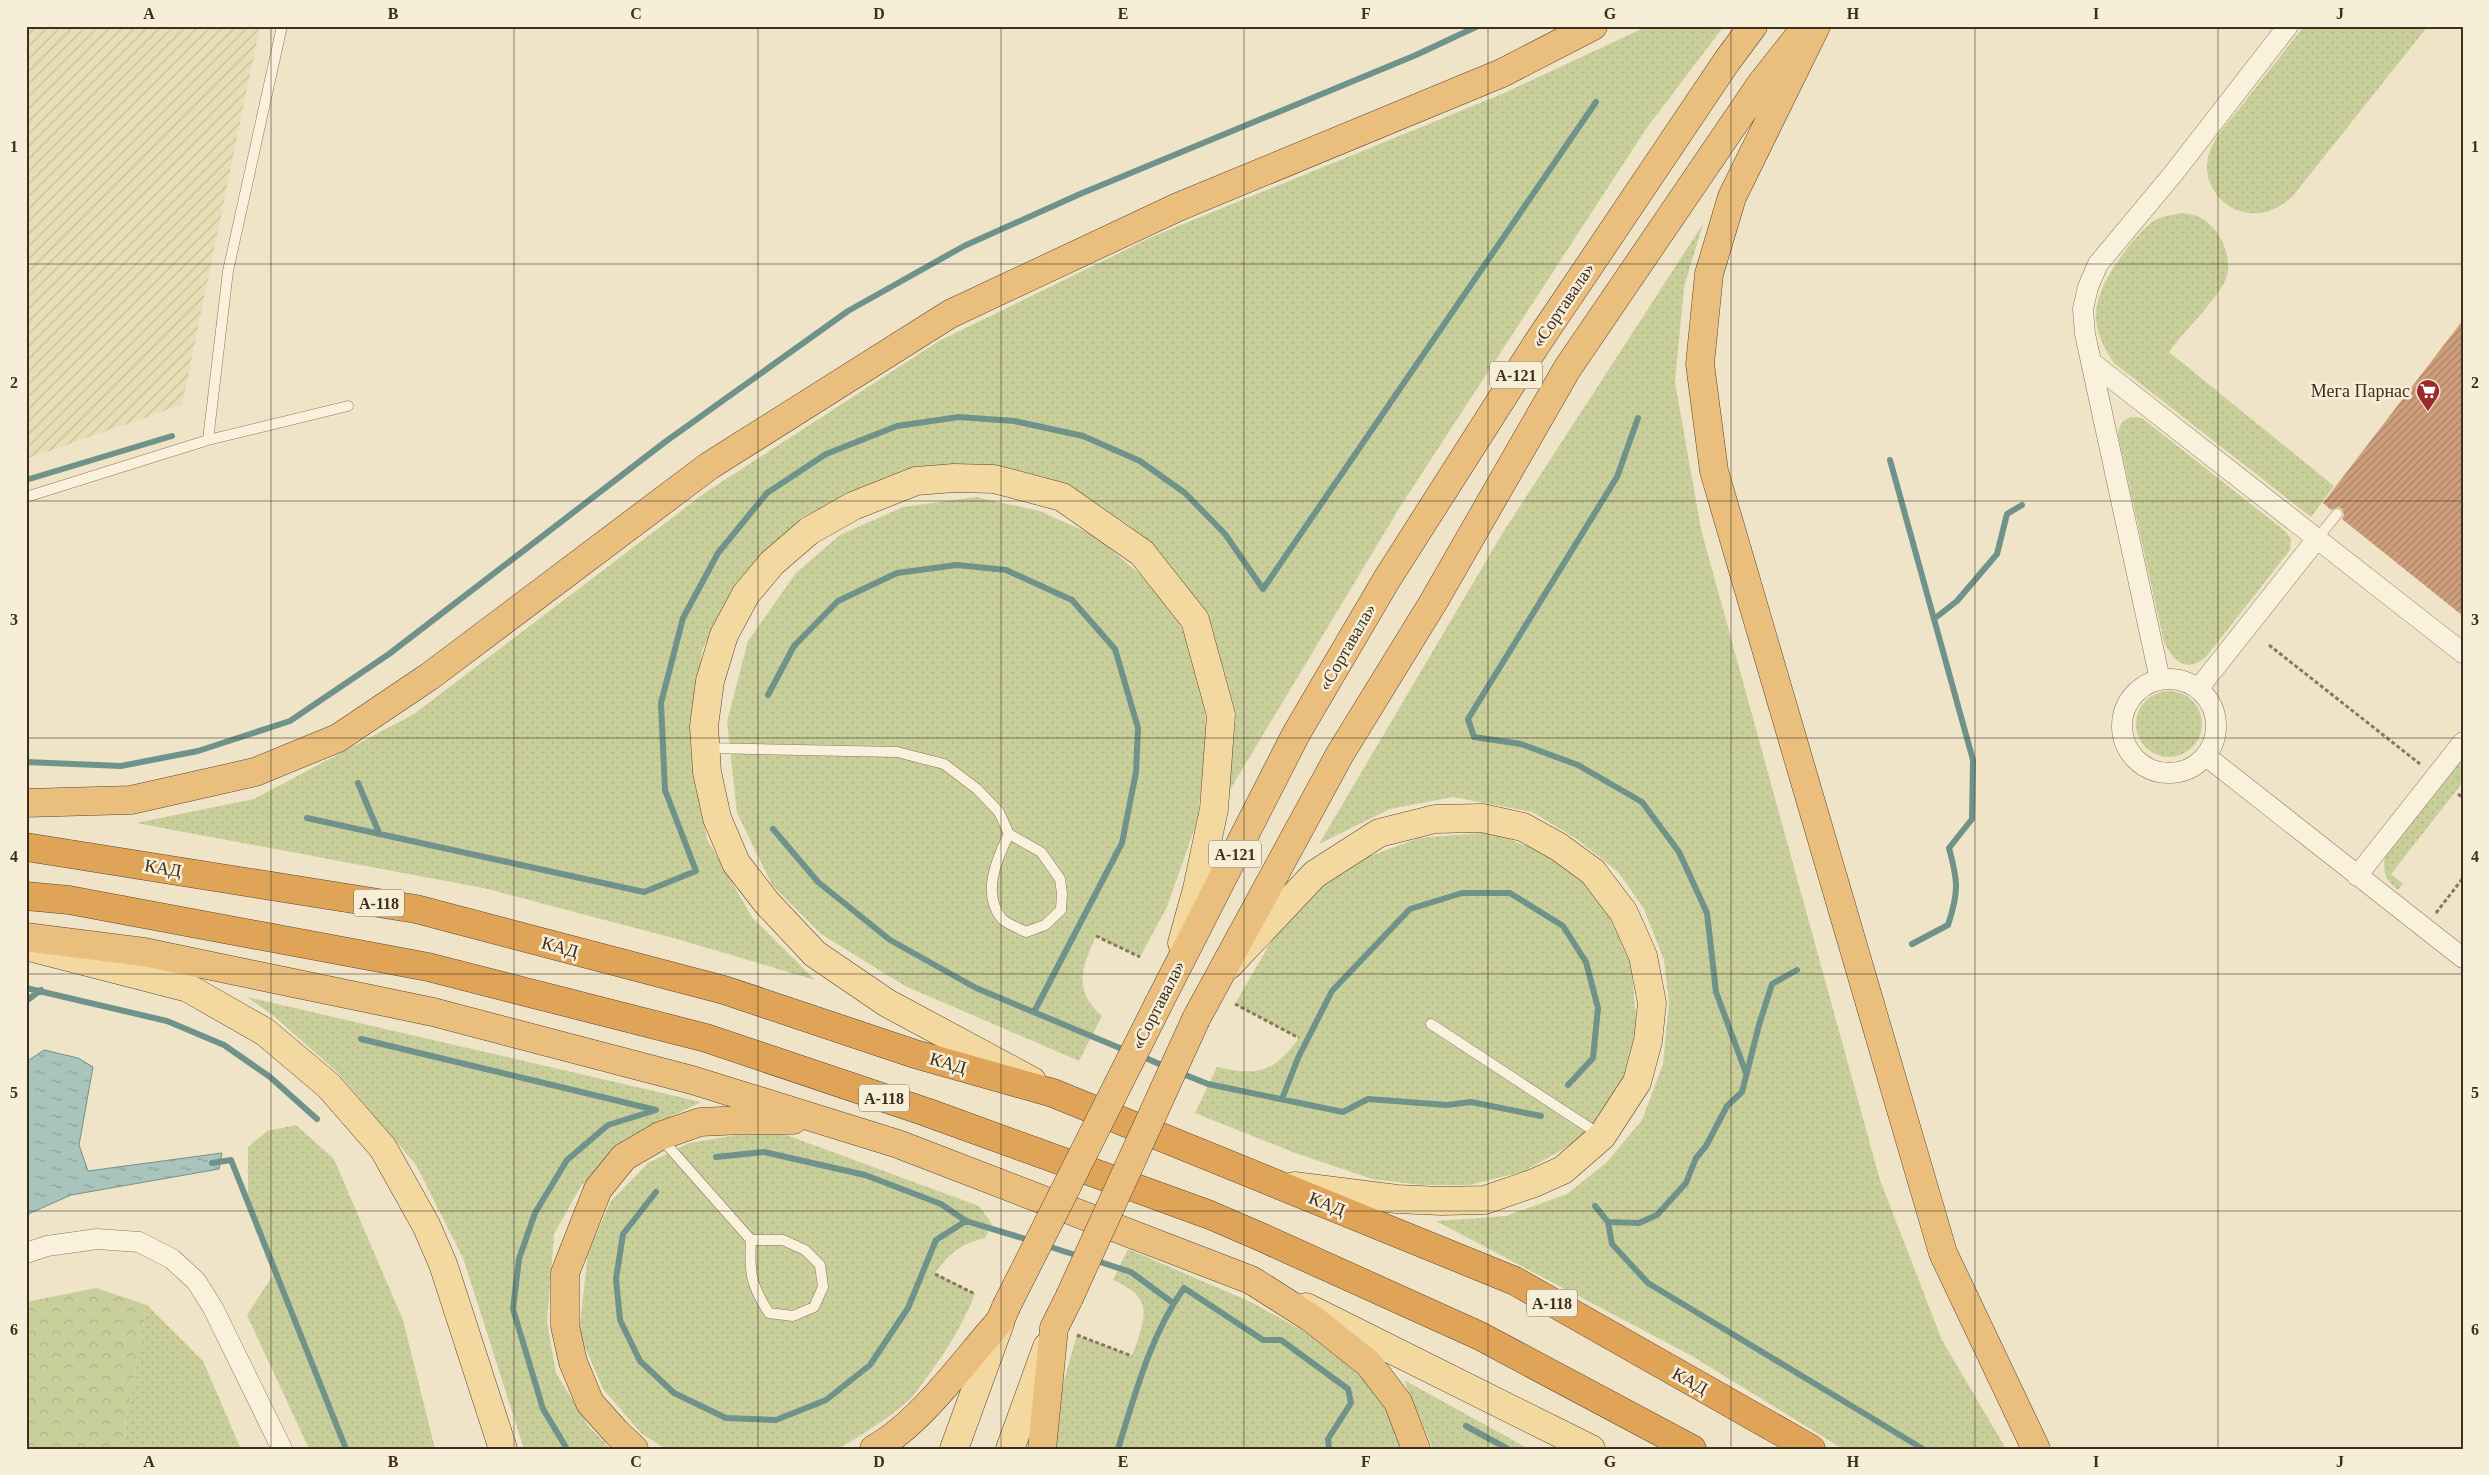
<svg xmlns="http://www.w3.org/2000/svg" width="2489" height="1475" font-family="Georgia,serif">
<style>
.farmland{fill:url(#farmland-furrows)}
.grass{fill:url(#grass-dots)}
.forest{fill:url(#forest-crowns)}
.water{fill:url(#water-ripples);stroke:#6f938a}
.lines{fill:none;stroke-linecap:round;stroke-linejoin:round}
.stream{stroke:#6f938a;stroke-width:6}
.building{fill:url(#building-hatch)}
.service-casing{stroke:#8d765c;stroke-width:11}
.minor-casing{stroke:#8d765c;stroke-width:21}
.primary-casing{stroke:#5b4430;stroke-width:29}
.trunk-casing{stroke:#5b4430;stroke-width:29}
.motorway-casing{stroke:#5b4430;stroke-width:29}
.path{stroke:#8d765c;stroke-width:3;stroke-dasharray:4 2.5;stroke-linecap:butt}
.service{stroke:#faf1dc;stroke-width:10}
.minor{stroke:#faf1dc;stroke-width:20}
.primary{stroke:#f3d9a0;stroke-width:28}
.trunk{stroke:#eabe7c;stroke-width:28}
.motorway{stroke:#e0a458;stroke-width:28}
.trunk-bridge-casing{stroke:#5b4430;stroke-width:29;stroke-linecap:butt}
.trunk-bridge{stroke:#eabe7c;stroke-width:28}
.grid{fill:none;stroke:#3d2e20;stroke-width:1;stroke-opacity:0.55}
.labels{text-anchor:middle;stroke-width:5;stroke-linejoin:round;paint-order:stroke}
.shield{fill:#f7eed8;stroke:#756857;stroke-width:1}
.shield-label{font-size:16px;font-weight:bold;fill:#3d2e20}
.street-label{font-size:18px;fill:#3d2e20;stroke:#f7eed8}
.poi-label{font-size:18px;fill:#3d2e20;stroke:#f7eed8;text-anchor:end}
.neatline{fill:none;stroke:#3d2e20;stroke-width:2}
.grid-label{font-size:16px;text-anchor:middle;font-weight:bold;fill:#3d2e20}
</style>
<defs>
<pattern id="farmland-furrows" width="10" height="10" patternUnits="userSpaceOnUse" patternTransform="scale(1.25)"><rect width="10" height="10" fill="#e6deb5"/><path d="M-1 1l2-2M0 10L10 0M9 11l2-2" fill="none" stroke="#c6bf9b"/></pattern>
<pattern id="grass-dots" width="8" height="8" patternUnits="userSpaceOnUse" patternTransform="scale(1.25)"><rect width="8" height="8" fill="#c9cf9b"/><path d="M2 2h.1M6 6h.1" fill="none" stroke="#aeb285" stroke-width="1.8" stroke-linecap="round"/></pattern>
<pattern id="forest-crowns" width="20" height="18" patternUnits="userSpaceOnUse" patternTransform="scale(1.25)"><rect width="20" height="18" fill="#c9cf9b"/><path d="M2 6a3 3 0 1 1 6 0M12 15a3 3 0 1 1 6 0" fill="none" stroke="#aeb285"/></pattern>
<pattern id="water-ripples" width="26" height="14" patternUnits="userSpaceOnUse" patternTransform="scale(1.25)"><rect width="26" height="14" fill="#a9c4bc"/><path d="M2 4q2-2 4 0t4 0M15 11q2-2 4 0t4 0" fill="none" stroke="#8ba098"/></pattern>
<pattern id="building-hatch" width="6" height="6" patternUnits="userSpaceOnUse" patternTransform="scale(1.25)"><rect width="6" height="6" fill="#cf9f7d"/><path d="M-1 1l2-2M0 6l6-6M5 7l2-2" fill="none" stroke="#a98266"/></pattern>
</defs>
<rect width="100%" height="100%" fill="#f0e4c8"/>
<!-- farmland -->
<path class="farmland" d="M26,26H260L182,405L26,459Z"/>
<!-- grass -->
<path class="grass" d="M1648,26H1724L1646,129L1400,507L1228,793L1236,714L1207,613L1129,525L1066,486L996,468L906,469L801,518L737,586L702,650L691,741L707,839L752,917L815,980L677,939L483,888L136,823L254,799L414,714L706,492L939,341L1154,236L1502,94Z
M2304,26H2428L2292,197C2276,211 2261,217 2240,211C2217,204 2201,178 2209,154C2215,135 2231,119 2243,104C2263,78 2284,52 2304,26Z
M2182,213C2186,214 2192,214 2197,216C2220,225 2236,261 2224,283C2212,305 2184,331 2169,352L2334,486L2311,517L2114,363C2102,346 2093,327 2097,305C2102,279 2131,239 2152,222C2161,216 2172,215 2182,213Z
M1703,224L1684,287L1675,382L1701,529L1880,1180L1942,1340L2006,1449H1843L1692,1356L1436,1221L1506,1216L1567,1194L1606,1163L1642,1120L1663,1064L1669,1002L1664,960L1644,909L1618,872L1578,840L1532,812L1453,797L1390,809L1319,844L1502,534Z
M2131,417L2142,418L2285,531L2291,539L2290,550L2206,657C2186,673 2174,662 2164,642L2118,435C2119,424 2122,421 2131,417Z
M976,497L1040,511L1095,536L1141,575L1179,621L1203,684L1207,742L1197,822L1167,907L1140,957L1096,936C1082,968 1072,989 1102,1016L1079,1061L905,986L821,934L772,885L737,813L727,722L748,641L796,573L840,535L903,507Z
M2136 724a33 33 0 1 1 66 0a33 33 0 1 1-66 0Z
M2463,759V782L2391,874L2403,884L2398,890C2386,881 2382,872 2385,857Z
M1492,832L1556,858L1598,896L1630,956L1637,1025L1623,1086L1591,1128L1571,1145L1522,1172L1469,1185H1421L1372,1179L1295,1153L1195,1113L1217,1067C1259,1076 1273,1073 1299,1038L1235,1004L1273,938L1324,883L1370,856L1419,838Z
M247,997L701,1102L625,1139L581,1186L554,1234L547,1322L556,1373L589,1427L611,1449H524L463,1258L416,1165L339,1074L275,1017Z
M296,1125L334,1159L403,1320L435,1449H309L247,1315L273,1275L248,1207V1147L267,1131Z
M781,1133L979,1206L992,1224L985,1238C959,1245 951,1252 935,1273L975,1294C961,1330 937,1365 913,1396C902,1409 853,1442 837,1449H666L641,1433L603,1389L579,1333L588,1253L611,1201L648,1163L689,1143L737,1135Z
M1128,1249L1251,1302L1323,1342L1375,1389L1399,1438L1401,1449H1052L1053,1418L1077,1335L1132,1356C1145,1319 1156,1298 1113,1280Z
M147,1305L203,1361L241,1449H121Z
M1404,1380L1529,1449H1433Z"/>
<!-- forest -->
<path class="forest" d="M96,1288L147,1305L121,1449H26V1302Z"/>
<!-- water -->
<path class="water" d="M44,1050L78,1058L93,1067L79,1145L88,1171L222,1153L219,1169L71,1195L26,1215V1062Z"/>
<g class="lines">
<!-- stream -->
<path class="stream" d="M1638,418L1617,477L1468,719L1474,737L1521,744L1578,765L1642,802L1679,852L1707,913L1716,992L1746,1073
M1890,460L1973,760L1972,819L1949,848C1958,881 1959,892 1948,925L1912,944
M26,480L172,436
M1934,619L1957,601L1997,554L2007,514L2022,505
M768,695L794,646L838,601L897,573L957,565L1006,570L1072,600L1115,649L1138,728L1136,772L1122,843L1034,1012
M26,762L121,766L198,751L290,721L389,654L665,442L848,311L964,246L1080,194L1416,55L1478,26
M358,783L379,833
M307,818L644,892L696,871L665,790L661,703L683,618L718,553L767,493L826,454L897,426L959,417L1014,421L1083,436L1140,461L1185,493L1225,534L1263,589L1596,102
M773,829L818,882L890,940L976,988L1127,1051
M26,988L167,1021L224,1045L270,1077L317,1119
M26,1001L41,990
M361,1039L656,1110L608,1125L567,1160L535,1213L519,1259L513,1309L543,1409L567,1449
M1139,1055L1166,1067
M1178,1072L1208,1084L1343,1112L1368,1099L1447,1105L1471,1102L1541,1116
M1282,1099L1298,1058L1332,991L1410,909L1462,893H1510L1563,926L1586,962L1598,1008L1593,1058L1568,1085
M716,1157L764,1152L865,1175L941,1204L966,1221L1032,1241
M212,1163L231,1160L346,1449
M656,1192L623,1234L616,1279L620,1320L640,1361L674,1393L726,1418L776,1420L826,1400L870,1365L908,1308L936,1240L966,1221
M1595,1206L1608,1222L1639,1223L1657,1215L1686,1183L1696,1158L1706,1146L1727,1106L1742,1092L1759,1025L1772,984L1797,970
M1608,1222L1612,1244L1648,1283L1923,1449
M1044,1245L1082,1257
M1094,1260L1131,1272L1173,1303
M1466,1426L1508,1449
M1118,1449C1135,1394 1151,1334 1184,1288L1263,1340H1281L1348,1389L1351,1403L1328,1439L1329,1449"/>
</g>
<!-- building -->
<path class="building" d="M2463,320V616L2342,519L2344,515L2342,509L2338,507L2331,510L2323,503Z"/>
<g class="lines">
<!-- service casing -->
<g class="service-casing">
<path id="service" d="M208,440L228,271L282,26
M26,497L208,440L348,406
M2316,540L2337,514
M707,748L897,752L944,764L977,789L999,812L1009,834L1041,852L1060,879L1062,893L1061,910L1045,925L1026,932C1019,928 1007,924 1002,919C981,894 997,858 1009,834
M1431,1024L1602,1136
M660,1137L751,1240C749,1273 751,1285 769,1313L793,1316L814,1307L823,1287L820,1265L805,1250L783,1240H751"/>
</g>
<!-- minor casing -->
<g class="minor-casing">
<path id="minor" d="M2091,362L2463,653
M2122 726a47 47 0 1 1 94 0a47 47 0 1 1-94 0Z
M2160,680L2085,334L2083,309L2088,287L2098,264L2173,174L2288,26
M2198,689L2316,540
M2206,756L2463,958
M2357,876L2463,742
M26,1253L47,1246L97,1239L139,1242L172,1259L196,1281L213,1308L282,1449"/>
</g>
<!-- primary casing -->
<g class="primary-casing">
<path id="primary" d="M33,948L188,988L265,1032L329,1086L383,1148L426,1225L443,1264L503,1449
M1229,965L1315,874L1379,833L1435,819L1482,818L1523,827L1559,847L1593,872L1624,913L1643,956L1652,1003L1648,1041L1637,1082L1602,1136L1563,1170L1534,1183L1485,1200L1441,1201L1397,1199L1294,1186
M1032,1081L887,1003L815,954L767,903L736,863L717,818L707,772L704,726L710,681L724,635L746,594L772,563L809,531L853,506L916,481L954,478L994,479L1062,497L1142,553L1195,620L1221,715L1214,809L1197,889L1182,943
M1306,1307L1591,1449
M954,1449L1000,1323
M1010,1449L1047,1347"/>
</g>
<!-- trunk casing -->
<g class="trunk-casing">
<path id="trunk" d="M1816,26L1732,197L1709,274L1700,364L1714,471L1943,1253L2036,1449
M26,803L131,800L255,772L338,738L430,676L709,466L950,314L1178,207L1502,73L1593,26
M26,937L144,952L433,1012L692,1080L898,1144L1251,1280L1311,1318L1369,1364L1398,1402L1416,1449
M1159,1003L1296,734L1387,579L1536,345L1727,61L1753,26
M1196,1019L1340,754L1434,601L1567,369L1761,84L1798,37
M634,1449L616,1432L590,1403L573,1362L565,1326V1273L598,1189L624,1157L660,1136L700,1122L742,1120H793
M874,1449C921,1423 964,1361 1000,1321L1006,1307
M1042,1449L1054,1328L1069,1298"/>
</g>
<!-- motorway casing -->
<g class="motorway-casing">
<path id="motorway" d="M26,847L416,909L724,990L915,1054L1053,1093L1515,1281L1811,1449
M26,896L69,900L428,967L706,1038L926,1112L1210,1215L1261,1237L1480,1336L1692,1449"/>
</g>
<!-- path -->
<path class="path" d="M2269,645L2420,764
M2462,675L2463,676
M2458,794L2463,798
M2436,913L2463,878
M1096,936L1140,957
M1235,1004L1299,1038
M935,1274L975,1294
M1077,1335L1132,1356"/>
<!-- service -->
<use href="#service" class="service"/>
<!-- minor -->
<use href="#minor" class="minor"/>
<!-- primary -->
<use href="#primary" class="primary"/>
<!-- trunk -->
<use href="#trunk" class="trunk"/>
<!-- motorway -->
<use href="#motorway" class="motorway"/>
<!-- trunk-bridge casing -->
<g class="trunk-bridge-casing">
<path id="trunk-bridge" d="M1069,1298L1196,1019
M1006,1307L1159,1003"/>
</g>
<!-- trunk-bridge -->
<use href="#trunk-bridge" class="trunk-bridge"/>
</g>
<!-- grid -->
<path class="grid" d="M271,26V1449M514,26V1449M758,26V1449M1001,26V1449M1244,26V1449M1488,26V1449M1731,26V1449M1975,26V1449M2218,26V1449M26,264H2463M26,501H2463M26,738H2463M26,974H2463M26,1211H2463"/>
<!-- icons -->
<defs>
<g id="supermarket-pin" transform="scale(1.25)"><path d="M0 17L-7.5 6A9.5 9.5 0 1 1 7.5 6Z" fill="#9e2a2b" stroke="#f7eed8"/><path d="M-6-5.5h2.5l.6 2H6L4.5 2H-2.5L-4.4-4H-6ZM-1.5 3.2a1.3 1.3 0 1 0 .1 0ZM3 3.2a1.3 1.3 0 1 0 .1 0Z" fill="#fff"/></g>
</defs>
<g fill-rule="evenodd">
<use href="#supermarket-pin" x="2428" y="391"/>
</g>
<g class="labels">
<!-- shield labels -->
<g class="shield">
<rect x="1490" y="361.5" width="52" height="27" rx="4"/>
<rect x="1209" y="840.5" width="52" height="27" rx="4"/>
<rect x="354" y="889.5" width="50" height="27" rx="4"/>
<rect x="859" y="1084.5" width="50" height="27" rx="4"/>
<rect x="1527" y="1289.5" width="50" height="27" rx="4"/>
</g>
<g class="shield-label">
<text x="1516" y="381">А-121</text>
<text x="1235" y="860">А-121</text>
<text x="379" y="909">А-118</text>
<text x="884" y="1104">А-118</text>
<text x="1552" y="1309">А-118</text>
</g>
<!-- street labels -->
<g class="street-label">
<text transform="translate(1563 305) rotate(-56)" y="6">«Сортавала»</text>
<text transform="translate(1347 647) rotate(-60)" y="6">«Сортавала»</text>
<text transform="translate(163 868) rotate(9)" y="6">КАД</text>
<text transform="translate(560 947) rotate(15)" y="6">КАД</text>
<text transform="translate(1158 1005) rotate(-63)" y="6">«Сортавала»</text>
<text transform="translate(948 1063) rotate(16)" y="6">КАД</text>
<text transform="translate(1327 1204) rotate(22)" y="6">КАД</text>
<text transform="translate(1690 1381) rotate(29)" y="6">КАД</text>
</g>
<!-- poi labels -->
<g class="poi-label">
<text x="2410" y="397">Мега Парнас</text>
</g>
</g>
<!-- border -->
<rect width="2489" height="1475" fill="none" stroke="#f7eed8" stroke-width="55"/>
<rect x="28" y="28" width="2434" height="1420" class="neatline"/>
<g class="grid-label">
<text x="149" y="19">A</text>
<text x="393" y="19">B</text>
<text x="636" y="19">C</text>
<text x="879" y="19">D</text>
<text x="1123" y="19">E</text>
<text x="1366" y="19">F</text>
<text x="1610" y="19">G</text>
<text x="1853" y="19">H</text>
<text x="2096" y="19">I</text>
<text x="2340" y="19">J</text>
<text x="14" y="152">1</text>
<text x="2475" y="152">1</text>
<text x="14" y="388">2</text>
<text x="2475" y="388">2</text>
<text x="14" y="625">3</text>
<text x="2475" y="625">3</text>
<text x="14" y="862">4</text>
<text x="2475" y="862">4</text>
<text x="14" y="1098">5</text>
<text x="2475" y="1098">5</text>
<text x="14" y="1335">6</text>
<text x="2475" y="1335">6</text>
<text x="149" y="1467">A</text>
<text x="393" y="1467">B</text>
<text x="636" y="1467">C</text>
<text x="879" y="1467">D</text>
<text x="1123" y="1467">E</text>
<text x="1366" y="1467">F</text>
<text x="1610" y="1467">G</text>
<text x="1853" y="1467">H</text>
<text x="2096" y="1467">I</text>
<text x="2340" y="1467">J</text>
</g>
</svg>
